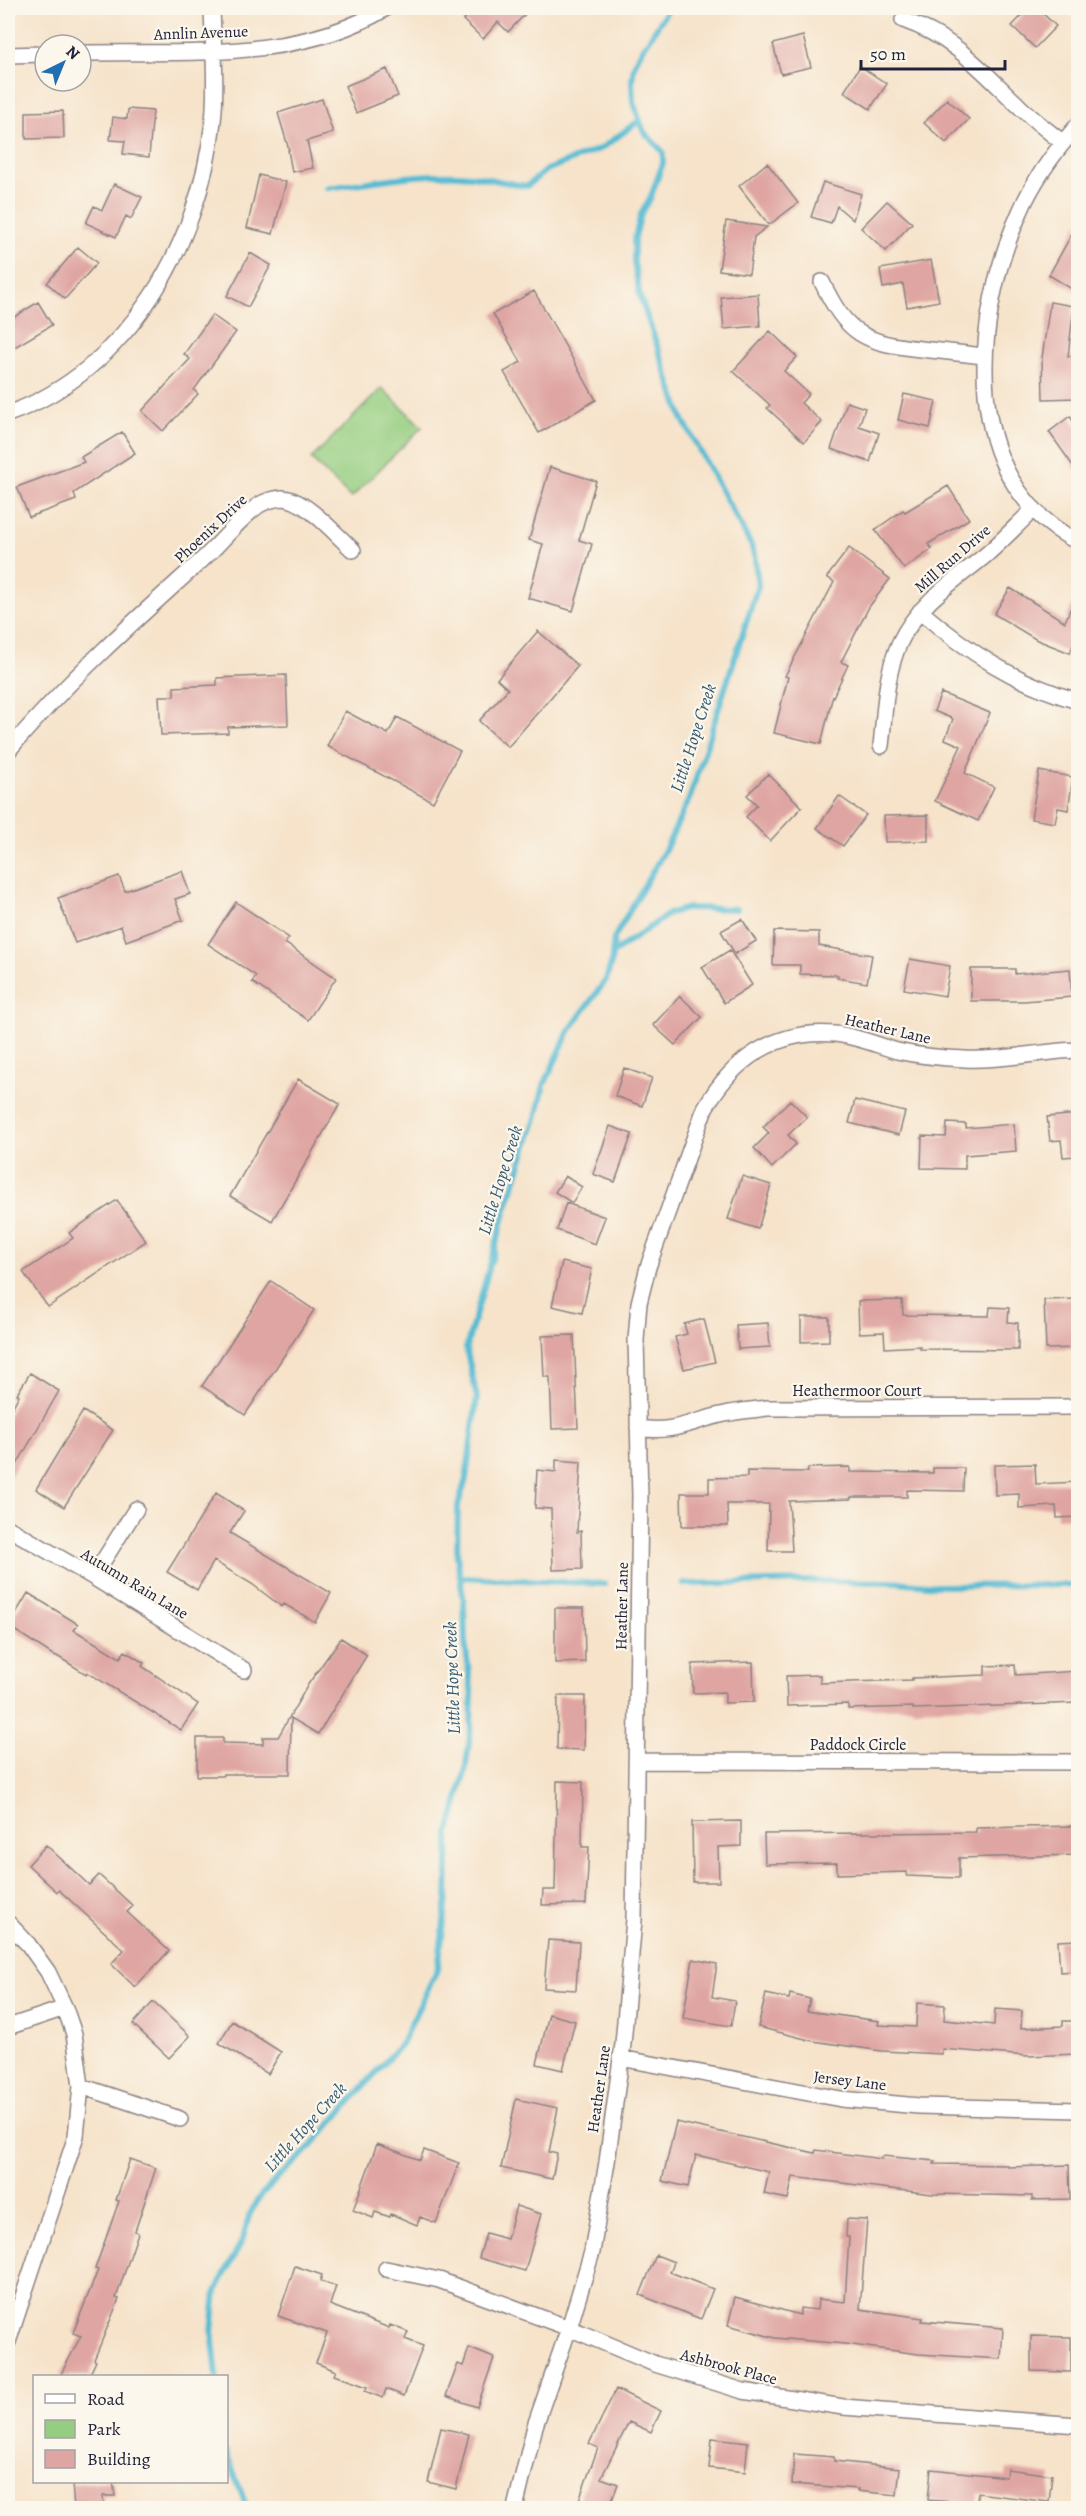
<svg xmlns="http://www.w3.org/2000/svg" width="1086" height="2516" font-family="Alegreya,serif">
<style>
.green{fill:#96ce81;stroke:#5c785e;stroke-width:1.5}
.lines{fill:none;stroke-linecap:round;stroke-linejoin:round}
.stream{stroke:#55bbd3;stroke-width:6}
.building{fill:#dfa5a2}
.street-casing{stroke:#8c8282;stroke-width:18}
.street{stroke:#fff;stroke-width:15}
.labels{text-anchor:middle;stroke-width:4.5;stroke-linejoin:round;paint-order:stroke}
.street-label{font-size:16px;fill:#22223b;stroke:#fbf7ec}
.water-label{font-size:18px;font-style:italic;fill:#345870;stroke:#fbf7ec}
</style>
<rect width="100%" height="100%" fill="#fbf7ec"/>
<filter id="ink" filterUnits="userSpaceOnUse"><feTurbulence type="fractalNoise" baseFrequency=".0167" numOctaves="2"/><feDisplacementMap in="SourceGraphic" scale="12" xChannelSelector="R" yChannelSelector="G"/><feConvolveMatrix kernelMatrix="1 2 1 2 8 2 1 2 1" color-interpolation-filters="sRGB"/></filter>
<filter id="wash" filterUnits="userSpaceOnUse"><feTurbulence type="fractalNoise" baseFrequency=".008" numOctaves="4" result="noise"/><feDisplacementMap in="SourceGraphic" scale="24" xChannelSelector="R" yChannelSelector="G"/><feGaussianBlur stdDeviation="1.35" result="paint"/><feColorMatrix in="noise" values="0 0 0 0 0 0 0 0 0 0 0 0 0 0 0 0 0 1.4 0 .05"/><feComposite in="paint" operator="in"/></filter>
<g filter="url(#wash)">
<rect width="100%" height="100%" fill="#f6e3ca"/>
<!-- green -->
<path class="green" d="M382,388L422,427L351,498L311,459Z"/>
<g class="lines">
<!-- stream -->
<path class="stream" d="M327,188C375,182 423,171 471,176C490,178 508,184 527,186L546,170L602,148L640,120
M613,953L670,913L689,908L737,909
M460,1577L604,1584
M683,1584L814,1581L896,1582L938,1586L1078,1585
M217,2376L212,2332L216,2291L243,2239L249,2216L256,2202L278,2177L305,2153L401,2044L438,1968L447,1899L449,1833L465,1772L471,1728L472,1696L465,1642L464,1603L457,1556L458,1505L466,1479L477,1398L466,1348L507,1206L536,1118L544,1085L569,1031L606,980L611,964L614,938L666,848L690,797L758,586L755,558L751,545L682,418L640,296L634,263V241L641,214L650,199L663,163V152L644,132L633,102L632,81L634,66L639,55L669,8
M226,2452L247,2508"/>
</g>
<g id="blocks">
<!-- building -->
<path class="building" d="M475,8H531L508,32L498,22L483,39L463,20Z
M1029,8H1037L1056,26L1035,48L1012,26Z
M803,36L811,67L781,74L773,44Z
M860,66L887,84L870,109L844,92Z
M387,69L398,96L356,113L345,86Z
M322,99L333,133L307,141L313,168L292,172L288,150H289L278,113Z
M947,99L969,119L946,143L924,123Z
M128,109L153,111L149,157L123,154L125,141L110,140L113,117L127,119Z
M63,111L64,138L26,139V112Z
M767,163L798,203L769,225L739,186Z
M259,175L286,182L273,234L247,228Z
M823,182L861,194L853,220L837,206L831,223L811,217Z
M114,184L142,197L131,219L126,216L116,237L86,223L94,206L102,210Z
M887,201L912,223L886,251L861,228Z
M726,221L767,227L754,237L749,274L719,270Z
M1078,223V293L1049,275Z
M78,247L97,263L65,299L47,283Z
M250,253L271,265L248,307L227,296Z
M931,260L939,301L907,307L903,284L883,288L880,269Z
M534,291L596,400L539,433L504,372L521,362L493,314Z
M758,294L760,326L724,329L721,297Z
M38,302L52,325L13,348L8,339V321Z
M1050,302L1074,306L1068,356H1076L1077,398L1043,399L1042,358Z
M212,315L236,332L194,390L198,394L163,431L142,411L190,359L184,354Z
M770,331L797,357L784,371L809,394L801,403L822,422L804,442L767,408L770,405L733,371Z
M904,394L936,401L930,428L898,420Z
M847,402L865,408L859,426L879,433L870,462L831,449Z
M1070,416L1078,429V473L1049,432Z
M122,432L135,453L74,493L76,500L29,517L17,487L84,462L81,457Z
M550,467L596,481L579,540L592,544L573,611L528,598L543,544L529,540Z
M948,486L969,519L928,544L932,549L904,569L875,530L903,510L905,512Z
M849,548L890,579L869,607L841,662L848,665L832,699L821,744L774,733L788,677L785,676L834,582L827,577Z
M1010,588L1065,622L1078,590V633L1070,653L1037,640L994,614Z
M538,631L578,666L508,747L479,721L508,689L497,679Z
M286,675L288,725L228,727V733L161,735L159,696H174V687L217,685V678Z
M941,693L990,713L965,773L994,787L978,821L935,801L961,746L945,739L953,719L934,711Z
M345,711L388,734L397,717L460,751L433,802L327,746Z
M1039,771L1073,777L1068,810L1058,808L1055,823L1031,819Z
M768,774L802,807L770,841L746,817L757,805L747,795Z
M839,796L866,815L843,846L817,828Z
M928,815V841L885,842L884,816Z
M182,871L190,894L175,899L183,920L126,941L121,926L75,943L58,898L119,876L125,891Z
M236,902L289,938L285,943L336,978L308,1020L252,982L256,976L208,944Z
M742,919L756,941L735,954L721,931Z
M774,931L819,932V946L872,955L867,983L837,978L838,975L800,974V965H773Z
M730,950L752,985L724,1003L702,967Z
M910,959L950,966L945,996L904,989Z
M971,969H1015V974L1070,969L1072,997L1024,1001H971Z
M680,996L702,1017L675,1045L653,1025Z
M624,1068L652,1078L642,1106L615,1096Z
M298,1079L340,1104L272,1221L230,1196Z
M790,1100L807,1117L788,1135L796,1144L772,1168L754,1148L769,1133L763,1127Z
M855,1100L905,1112L899,1135L849,1123Z
M1078,1114V1156L1063,1157L1061,1140L1050,1141L1047,1117Z
M947,1123L966,1124V1128L1014,1124L1016,1151L965,1155V1169L921,1168L922,1136L946,1137Z
M610,1126L632,1134L615,1182L593,1174Z
M565,1176L582,1187L572,1203L555,1192Z
M742,1176L771,1185L758,1229L728,1219Z
M117,1200L146,1241L48,1307L23,1272L73,1238L69,1233Z
M566,1203L605,1217L595,1244L557,1230Z
M562,1262L592,1269L582,1313L552,1306Z
M271,1281L314,1310L245,1415L202,1386Z
M1078,1299V1348L1046,1349L1044,1300Z
M902,1300L903,1315L989,1316L990,1307L1009,1308L1008,1322L1018,1323V1350L920,1349V1346L885,1348L884,1332L859,1333L858,1301Z
M801,1317H829V1341L801,1342Z
M704,1319L715,1362L684,1369L675,1337L687,1334L684,1324Z
M768,1323L770,1347L738,1349L736,1325Z
M574,1335L578,1428L552,1429L550,1377H544L542,1336Z
M30,1373L59,1391L8,1480V1416L19,1395L17,1394Z
M83,1411L113,1430L64,1507L36,1489Z
M556,1460L581,1462L577,1532L581,1531L582,1569L553,1570L551,1509L535,1508L537,1470L556,1472Z
M1035,1464L1036,1484L1078,1482V1517L1057,1518L1056,1506L1019,1508V1494L995,1495L994,1465Z
M850,1467V1472L933,1473V1468H964L963,1491L907,1490V1497H851V1499L789,1501L792,1551H768L769,1504H727L728,1526H682L681,1493H709V1478L747,1477V1471L808,1472V1468Z
M216,1493L244,1511L230,1533L331,1593L315,1622L284,1604L282,1607L252,1584L214,1561L197,1590L167,1572Z
M28,1593L78,1624L74,1630L120,1658L125,1651L144,1663L142,1666L198,1704L181,1730L87,1672L86,1674L57,1656L56,1657L8,1626Z
M555,1608H584L585,1662L555,1663Z
M341,1638L367,1655L318,1734L291,1718L290,1774H223V1776H197V1738H223V1743L263,1744V1737H278L309,1683Z
M753,1662L754,1702L725,1703V1692L693,1693L692,1664Z
M1015,1665L1016,1675L1078,1671V1703L913,1709V1707L848,1709V1704L787,1706L786,1676L820,1675V1683L912,1680V1678L985,1675V1666Z
M558,1696H585L584,1750L557,1749Z
M557,1781L583,1782L582,1847H589L586,1904L542,1905L543,1890H555Z
M741,1821V1846L718,1847L719,1882H693L692,1822Z
M1078,1826V1855L959,1858V1878L907,1876V1872L837,1874V1863L765,1864L764,1834L976,1832V1828Z
M46,1845L89,1885L99,1875L133,1906L127,1912L169,1951L135,1987L111,1964L124,1950L59,1890L57,1892L28,1865Z
M548,1940L579,1942L576,1990L544,1988Z
M1078,1940V1971L1060,1972L1058,1941Z
M693,1959L717,1964L712,1997L735,2001L731,2026L683,2018Z
M766,1994L789,1999L790,1994L810,1999L807,2011L879,2021L878,2025L916,2027L917,2003L945,2005L944,2020L994,2025L995,2009L1022,2011L1021,2028L1063,2026V2021H1078V2054L1028,2056L942,2049V2054L882,2051L813,2041L758,2027Z
M153,2002L190,2036L169,2058L133,2024Z
M549,2014L575,2021L563,2070L537,2064Z
M232,2021L281,2052L268,2074L219,2043Z
M516,2099L558,2108L549,2152L557,2154L552,2179L501,2168Z
M676,2122L815,2153L816,2150L882,2159L883,2156L935,2161L934,2164L1008,2165V2167L1069,2165L1070,2199L1032,2200V2196L932,2194L793,2177L788,2199L764,2194L769,2172L696,2155L688,2187L662,2181Z
M377,2144L420,2160L424,2150L459,2163L436,2223L420,2217L417,2225L391,2214L390,2217L375,2212L373,2218L353,2210Z
M130,2159L156,2168L135,2231L138,2233L116,2298L119,2299L94,2360L96,2361L89,2376H60L81,2336L73,2333L98,2270L95,2269L119,2201L116,2200Z
M516,2206L541,2214L525,2271L479,2258L486,2233L507,2239Z
M847,2219L867,2220L860,2309L923,2318L922,2321L1003,2328L1001,2359L918,2354L845,2344L775,2338L728,2325L735,2297L800,2315V2308L817,2310L818,2299L845,2302L849,2237H846Z
M656,2255L674,2262L670,2272L713,2289L701,2319L640,2295Z
M295,2266L322,2275L320,2281L336,2286L330,2305L389,2328L390,2325L408,2332L405,2339L423,2346L404,2396L386,2389L383,2398L365,2391L367,2387L334,2375L336,2371L316,2363L327,2333L278,2316Z
M1031,2336L1071,2337V2372L1031,2371Z
M469,2348L494,2358L477,2407L446,2396L458,2364L463,2366Z
M616,2389L661,2411L651,2432L629,2422L601,2478L618,2484L609,2508H576L598,2448L589,2444Z
M441,2428L469,2434L456,2489L428,2482Z
M712,2438L748,2442L745,2472L709,2468Z
M794,2454L834,2457V2461L900,2468L897,2495L857,2491L858,2489L792,2484Z
M931,2469L1006,2477L1007,2469L1052,2475L1049,2502L978,2493L976,2508H952L953,2502L928,2500Z
M113,2481L115,2496H103L104,2508H74L72,2484Z"/>
</g>
</g>
<g filter="url(#ink)">
<use href="#blocks" fill-opacity="0" stroke="#8c8282" stroke-width="1.5"/>
<g class="lines">
<!-- street casing -->
<g class="street-casing">
<path id="street" d="M903,20C955,38 979,68 1017,104C1031,118 1047,130 1063,143
M81,53C181,51 299,62 386,8
M8,55L45,54
M1078,125C1055,151 1034,179 1020,212C973,316 957,481 1078,542
M822,282C847,335 865,343 921,349C943,351 964,354 985,356
M8,414C128,371 200,244 213,121C217,85 213,44 212,8
M920,611C968,652 1017,684 1078,701
M881,746C885,711 885,674 900,642C918,603 955,581 987,554C1003,540 1018,524 1034,509
M8,751C67,681 135,620 203,559C222,542 239,519 259,505C266,501 273,499 281,498C304,497 336,535 353,550
M638,1428C674,1434 691,1421 725,1414C739,1411 753,1410 767,1408L1078,1407
M8,1528L93,1577L244,1670
M93,1577L136,1509
M637,1761L1078,1762
M8,1923L28,1944L48,1972L65,2008L74,2034L81,2086L76,2136L8,2342
M8,2027L65,2008
M620,2058L841,2099L919,2106L1078,2110
M81,2086L180,2119
M386,2269L439,2280L569,2328L655,2364L743,2391L843,2407L1078,2425
M515,2508L535,2426L569,2328L592,2252L607,2162L623,2044L634,1920L640,1496L636,1340L639,1303L648,1267L705,1108C733,1059 776,1029 835,1034C856,1036 877,1045 897,1051C919,1056 942,1058 965,1059C1003,1061 1041,1051 1078,1050"/>
</g>
<!-- street -->
<use href="#street" class="street"/>
</g>
</g>
<g class="labels">
<!-- street labels -->
<g class="street-label">
<text transform="translate(201 32) rotate(-2)" y="6">Annlin Avenue</text>
<text transform="translate(210 528) rotate(-43)" y="6">Phoenix Drive</text>
<text transform="translate(952 558) rotate(-41)" y="6">Mill Run Drive</text>
<text transform="translate(888 1028) rotate(13)" y="6">Heather Lane</text>
<text x="857" y="1396">Heathermoor Court</text>
<text transform="translate(135 1583) rotate(31)" y="6">Autumn Rain Lane</text>
<text transform="translate(621 1606) rotate(-89)" y="6">Heather Lane</text>
<text x="858" y="1750">Paddock Circle</text>
<text transform="translate(850 2080) rotate(7)" y="6">Jersey Lane</text>
<text transform="translate(598 2089) rotate(-82)" y="6">Heather Lane</text>
<text transform="translate(729 2366) rotate(15)" y="6">Ashbrook Place</text>
</g>
<!-- water labels -->
<g class="water-label">
<text transform="translate(693 738) rotate(-72)" y="6">Little Hope Creek</text>
<text transform="translate(500 1180) rotate(-73)" y="6">Little Hope Creek</text>
<text transform="translate(452 1678) rotate(-92)" y="6">Little Hope Creek</text>
<text transform="translate(305 2127) rotate(-48)" y="6">Little Hope Creek</text>
</g>
</g>
<!-- margin -->
<rect width="1086" height="2516" fill="none" stroke="#fbf7ec" stroke-width="30"/>
<!-- legend -->
<rect x="33" y="2375" width="195" height="108" fill="#fbf7ec" stroke="#a4a2a5" stroke-width="1.5"/>
<rect x="45" y="2394" width="30" height="9" fill="#ffffff" stroke="#a4a2a5" stroke-width="1.5"/>
<text x="87" y="2405" font-size="18" fill="#22223b">Road</text>
<rect x="45" y="2420" width="30" height="18" fill="#96ce81" stroke="#a4a2a5" stroke-width="1.5"/>
<text x="87" y="2435" font-size="18" fill="#22223b">Park</text>
<rect x="45" y="2450" width="30" height="18" fill="#dfa5a2" stroke="#a4a2a5" stroke-width="1.5"/>
<text x="87" y="2465" font-size="18" fill="#22223b">Building</text>
<!-- north arrow -->
<g transform="translate(63 63) rotate(43)"><circle r="28" fill="#fbf7ec" stroke="#a4a2a5" stroke-width="1.5"/>
<path d="M0-4.5L10 22L0 15L-10 22Z" fill="#1f6fb2"/>
<text y="-9" font-size="16" font-weight="bold" text-anchor="middle" fill="#22223b">N</text>
</g>
<!-- scale -->
<path d="M861 60v9h144v-9" fill="none" stroke="#22223b" stroke-width="3"/>
<text x="870" y="60" font-size="18" fill="#22223b" stroke="#fbf7ec" stroke-width="4.5" paint-order="stroke">50 m</text>
</svg>
